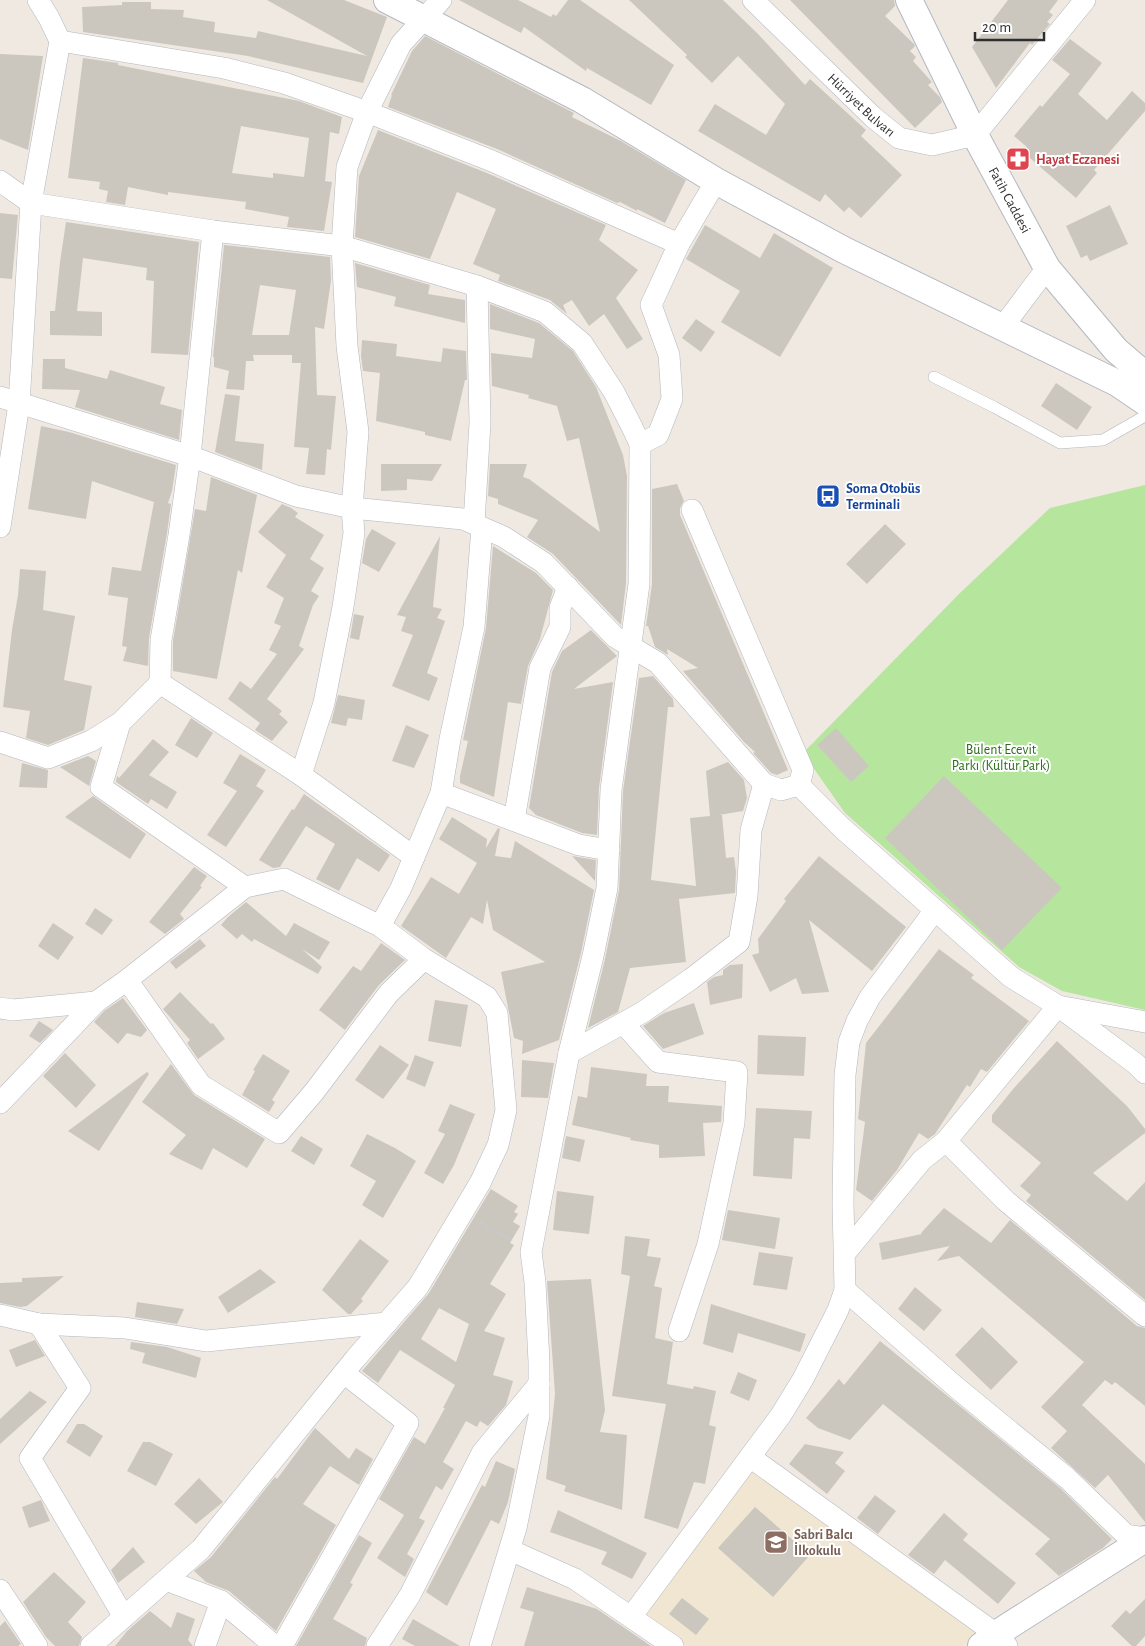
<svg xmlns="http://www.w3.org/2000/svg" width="1145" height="1646" font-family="'Alegreya Sans',sans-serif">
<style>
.education{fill:#f0e6d1}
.green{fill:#b6e59e}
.building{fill:#cbc7bf;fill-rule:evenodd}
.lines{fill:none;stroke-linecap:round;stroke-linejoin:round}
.service-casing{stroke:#b4b7c1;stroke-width:12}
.minor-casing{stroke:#b4b7c1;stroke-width:22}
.tertiary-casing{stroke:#b4b7c1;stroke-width:28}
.path{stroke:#c9c9c9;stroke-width:3;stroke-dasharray:4 2.5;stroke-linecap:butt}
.service{stroke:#fff;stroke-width:11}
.minor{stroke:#fff;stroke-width:21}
.tertiary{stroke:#fff;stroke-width:26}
.labels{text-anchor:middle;stroke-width:4;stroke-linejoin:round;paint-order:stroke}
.street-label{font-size:14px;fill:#2e2e2e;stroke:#fff}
.health-label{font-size:14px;font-weight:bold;fill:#be3a42;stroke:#fff;text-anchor:start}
.transit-label{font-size:14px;font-weight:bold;fill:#164399;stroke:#fff;text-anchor:start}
.park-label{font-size:14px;fill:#2c6e1b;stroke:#fff}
.education-label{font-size:14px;font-weight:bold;fill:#785e54;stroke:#fff;text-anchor:start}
</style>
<rect width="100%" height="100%" fill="#efe9e1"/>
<!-- education -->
<path class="education" d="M753,1469L980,1632L962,1646H687L642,1615Z"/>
<!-- green -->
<path class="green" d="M1145,485V1010L1062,991L1019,967L845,813L803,753L960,593L1050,508Z"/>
<!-- building -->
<path class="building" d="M267,0H344L387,17L363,83L248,56L83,32L82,7L122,5V2H151V9L184,10L183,17L215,22L214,32L256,38L258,31L367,56Z
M459,0H518L551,17L553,14L556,16L568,0H580L674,65L651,105L587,68L586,71L524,27L521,33Z
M629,0H723L758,34L805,85L810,79L866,130L861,136L902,175L861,218L849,207L844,212L825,194L820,202L698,131L715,104L766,135L785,104L738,56L712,83L685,57L687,55Z
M790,0H894L895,6L885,16L914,44L915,46L910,51L916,57L913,61L932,82L928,85L940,97L942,102L915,128Z
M1008,0H1058L1049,12L1053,15L1047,22L1050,24L1032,45L1030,43L996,88L972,47Z
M425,36L574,113L572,117L621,141L686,180L665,223L637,209V211L620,202L617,203L497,149L388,107L392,95H391L412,51Z
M1070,39L1102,63L1078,94L1107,120L1132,91L1145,103V111L1094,170L1097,173L1076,198L1023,152L1027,147L1014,136L1040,105L1042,107L1070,74L1052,60Z
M0,54L43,56L28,150L0,139Z
M83,58L118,63V65L299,101L342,117L339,134L330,132L325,181L332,182L324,231L287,227L289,217L245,209L246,202L168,192V195L128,187L125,205L106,202L108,191L99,189L100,182L68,178ZM241,126L309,138L304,177L273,173V178L232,173Z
M378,130L487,173L606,225L599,240L638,270L616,298L643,339L627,349L604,314L589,326L572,300L563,305L567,314L550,300L498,281L500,275L473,264L496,209L457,192L430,259L355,237L359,176Z
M1110,205L1128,244L1090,261L1087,255L1081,258L1066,226Z
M0,213L18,215L12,279L0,278Z
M66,222L199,242L188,355L151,353L154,281L146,280L147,268L83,258L77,311L102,312V336L50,335V311H55L60,262Z
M705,225L760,258L774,233L833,268L780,357L721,322L740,291L686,259Z
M224,245L330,257L331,280L324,329L315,327L317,395L336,396L331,450L327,449L325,475L306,474L309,448L294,447L301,363H292V355H253L254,361H246L244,390L226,389L229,371L214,367V357H213ZM260,285L296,290L289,335H252Z
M355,263L430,285L428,294L465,300V323L394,306L396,297L357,287Z
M490,304L539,323L573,351L596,387L623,455L627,476L626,583L621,625L553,554L527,537L538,520L498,504V499L488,496L490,464H527L523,477L529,479L600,532L579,438L567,441L557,406L528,398L529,395L492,386L491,353L532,358L535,339L490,329Z
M696,319L715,332L701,352L682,338Z
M362,340L397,344L396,356L441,362L443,348L466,351L467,380H465L451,441L425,435V432L376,421L380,373L363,371L361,356Z
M43,359H65V368L107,379L110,370L165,387L160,404L182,410L179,440L75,407L80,390L42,389Z
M1056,383L1092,407L1077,430L1041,406Z
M225,394L240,396L235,441L264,444L262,470L215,452Z
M41,426L69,432L176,465L172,491L168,503L171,504L167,533L149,638L148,666L123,661L127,647L122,646L128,598L108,595L112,567L141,571L154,502L92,481L86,519L28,509Z
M381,464H442L432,481L407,479V490L381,491Z
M211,477L257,495L242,573L238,570L217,679L173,671V641L195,509L206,511Z
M677,484L684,501L680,508V515L788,770L777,775L771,773L753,753L755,752L744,742L683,671L698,668L667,649L668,655L655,647L648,626H646L652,584V489Z
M282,504L291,508L298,513L295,517L324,535L310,559L324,568L311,591L319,596L313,605L299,646L304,649L267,699L282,711L279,714L288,722L272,741L255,730L260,723L228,699L240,681L251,689L277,654L269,650L281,626L274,623L284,598L266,587L286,555L258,532Z
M885,524L906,544L867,584L846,564Z
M372,529L396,543L379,572L362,563L366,539Z
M440,536L433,607L442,609L437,618L445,621L427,673L438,678L429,701L392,686L413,635L401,631L406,617L397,615Z
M493,546L536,573L553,590L540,639L528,666L521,704L508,702L494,797L460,783V776L468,741L463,740L486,628Z
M20,569L46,571L43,610L75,616L64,680L92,686L84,730L48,745L26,738L30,711L3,707L12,630L18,595Z
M354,614L364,616L359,640L350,638Z
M591,630L617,656L574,689L613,682L599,788L597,835L582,833L536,815L529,808L552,672L562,651Z
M653,676L673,699L674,707H668L651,880L696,886L690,818L710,816L706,771L728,762L744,780L747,798L743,811L719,815H722L726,858L734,857L736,872L735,893L679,899L686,962L630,968L618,1012L588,1028L605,959L619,890L623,791L639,678Z
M338,695L365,700L362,720L348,718L346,726L331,723Z
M191,718L213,733L197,758L175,745Z
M406,725L429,735L414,768L392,761Z
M836,728L869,766L851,782L817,745Z
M153,739L169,752L149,775L177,792L167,809L151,799L148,804L116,782L117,776L119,778Z
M240,754L266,770L256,786L264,791L226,847L207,835L237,791L223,783Z
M88,756L96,761L89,786L60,767Z
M22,763L48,770L47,788L19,787Z
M944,776L1062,888L1002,950L885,838Z
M304,794L390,855L379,872L357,858L339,891L316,879L335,844L306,826L280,867L273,868L259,860L292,809L294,810Z
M93,796L146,834L130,859L65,817Z
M452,817L487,839L486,848L498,828L500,829L495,856L511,858L515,841L594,890L581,953L559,1040L522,1054L523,1041L514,1038L501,972L545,962L493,930L487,900L483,924L471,917L446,958L401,926L431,877L459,894L477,863L439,839Z
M572,856L596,860L595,881Z
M819,856L906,927L872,971L809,920L829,992L802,994L796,978L770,992L752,955L759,953L758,939L786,901L784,899Z
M194,867L207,876L200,886L202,887L180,914L184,919L165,934L149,922Z
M246,902L286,936L294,923L330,942L319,960L302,949L322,967L318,974L254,939L252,942L242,934L237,939L221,925L228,917Z
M95,908L113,920L102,935L85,924Z
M53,923L74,937L58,960L38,946Z
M200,939L206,946L176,969L170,962Z
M381,943L405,960L379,985L345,1030L319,1010L353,966L361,971Z
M939,949L974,975L971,978L1029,1021L987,1072L981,1069L970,1087L967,1085L935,1134L928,1139L919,1133L897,1170L872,1201L856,1190L865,1122L858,1119L866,1043Z
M743,964L742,998L710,1005L707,982L714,977L723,975V970L730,965Z
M180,992L211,1024L213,1023L225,1039L198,1059L187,1043L190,1040L163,1009Z
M123,998L147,1030L141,1037L127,1033L118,1044L94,1022L104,1011Z
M435,1000L468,1005L461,1047L428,1041Z
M694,1003L704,1034L663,1049L643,1026L664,1013Z
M39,1021L53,1030L40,1043L29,1036Z
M758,1035L806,1037L804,1076L757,1074Z
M1057,1041L1127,1106L1145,1129V1133L1093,1173L1127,1201L1145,1182V1300L1026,1201L1031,1195L1020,1186L1041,1163L992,1122V1115L1014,1088Z
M380,1045L409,1065L383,1099L355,1080Z
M65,1053L96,1085L76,1108L43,1076Z
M263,1054L290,1071L272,1100L275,1102L269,1112L242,1095L255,1071L253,1070Z
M415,1055L434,1062L425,1087L406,1079Z
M522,1060L554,1063L548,1098L521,1097Z
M171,1064L194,1095L265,1139L247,1168L213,1148L202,1170L169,1154L186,1135L142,1102Z
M591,1067L647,1074L646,1086H669L668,1102L722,1106L721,1122L703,1123L705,1156L659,1158V1145L630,1140L631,1138L572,1125L578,1096L587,1098Z
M147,1072L149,1074L99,1151L68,1131Z
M450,1104L475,1114L454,1165L443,1184L424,1173L445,1134L438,1131Z
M756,1108L812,1111L810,1139L794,1138L792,1179L753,1176Z
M367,1134L395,1148L416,1161L383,1218L362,1205L376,1181L350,1166Z
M301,1136L323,1149L314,1165L291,1151Z
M566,1136L585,1140L580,1162L562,1158Z
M491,1189L518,1206L514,1212L518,1214L513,1222L520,1226L510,1243L514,1245L490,1284L506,1294L484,1331L505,1338L493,1375L513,1381L506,1405L488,1426L480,1421L477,1427L466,1421L443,1462L454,1469L442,1490L436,1486L419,1518L425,1521L407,1554L414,1559L405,1577L377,1558L404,1515L379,1499L414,1437L425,1444L445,1408H443L455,1385L400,1350L378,1383L362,1371L429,1293ZM439,1308L469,1324L456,1362L421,1339Z
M557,1191L594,1196L589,1234L553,1230Z
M944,1208L991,1243L1010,1220L1137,1326L1145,1328V1406L1115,1382L1112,1385L1105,1380L1082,1405L1145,1464V1522L1108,1475L1095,1488L1051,1448L1067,1431L1041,1407L1084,1362L959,1256L937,1261L950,1246L882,1260L879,1243L922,1234L921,1233Z
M728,1210L780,1218L775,1249L722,1240Z
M625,1236L650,1239L647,1256L661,1258L654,1286L662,1288L655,1338L673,1342L667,1384L693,1389L694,1386L716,1391L709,1425L716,1427L705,1484L694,1482L678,1529L644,1518L666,1404L612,1396L630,1276L621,1274Z
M360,1239L389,1261L361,1299L363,1301L351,1314H348L322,1290Z
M759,1252L793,1257L787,1290L753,1285Z
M260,1269L276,1282L228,1313L218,1297Z
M64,1276L27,1306L20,1307L0,1303V1283L22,1282V1278Z
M591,1279L605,1410L600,1432L627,1435L622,1510L564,1491L566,1486L546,1479L555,1394L547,1281Z
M915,1287L942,1310L924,1331L898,1309Z
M137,1302L184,1309L177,1324L135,1317Z
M711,1304L806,1334L800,1352L738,1333L733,1353L703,1344Z
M982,1327L1018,1362L991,1390L955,1355Z
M35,1340L45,1356L16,1367L9,1350Z
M880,1341L1059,1487L1112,1539L1103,1548L1059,1576L1035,1554L1050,1539L883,1404L850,1440L818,1428L806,1418L839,1379L844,1385Z
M131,1342L167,1347L201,1358L196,1378L142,1363L145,1353L130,1349Z
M738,1372L757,1380L749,1401L730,1393Z
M30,1391L47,1402L0,1444V1419Z
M77,1424H84L103,1436L90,1457L66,1442Z
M315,1428L349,1459L356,1448L373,1459L359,1485L330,1466L303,1504L336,1525L276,1631L229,1591L206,1582L194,1571L211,1557L275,1477L277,1479Z
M143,1442H150L173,1454L156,1486L127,1471Z
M805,1444L844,1452L835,1463L845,1471L827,1494L789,1464Z
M496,1461L515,1469L508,1502L499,1524L491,1520L447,1606L426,1592L482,1485L485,1487Z
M199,1478L223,1502L196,1524L174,1504Z
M875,1495L896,1511L878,1534L857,1518Z
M41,1500L50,1521L29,1528L22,1507Z
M755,1507L810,1555L773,1597L718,1548Z
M558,1510L647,1553L632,1579L601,1564L607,1552L550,1532Z
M944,1513L968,1534L963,1540L1016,1583L998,1604L945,1560L934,1574L908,1555Z
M359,1535L372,1543L350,1583L353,1584L333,1619L367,1638L365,1646H296Z
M133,1547L145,1562L118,1583L111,1570Z
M54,1572L86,1602L68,1622L82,1637L79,1646H55L46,1637L23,1602Z
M527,1587L597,1609L651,1646H524L534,1612L520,1608Z
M682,1598L709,1619L696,1635L669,1614Z
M1145,1599V1636L1136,1646H1132L1111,1626L1126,1610L1130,1614Z
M150,1611L171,1628L177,1612L195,1619L188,1640L193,1646H115L127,1631Z
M413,1619L460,1646H415L402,1639Z
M5,1621L21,1644L18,1646H0V1626Z"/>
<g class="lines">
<!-- service casing -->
<g class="service-casing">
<path id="service" d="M934,377L994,407L1060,443L1103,440L1145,416"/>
</g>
<!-- minor casing -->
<g class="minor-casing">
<g id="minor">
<path id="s1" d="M753,0L873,117L899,138L932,145L975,135L1085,0"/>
<path d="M60,41L224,68L284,83L367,112L492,161L679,244"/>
<path d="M0,181L31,203L213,231L342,246L477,286L545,312L582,343L614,392L632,427L640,444L639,584L611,790L607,888L593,956L569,1053L531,1252L535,1282L539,1362V1416L516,1528L480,1646"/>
<path d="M1002,328L1047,268"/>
<path d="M0,397L190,456L296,496L352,508L463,519L504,537L544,563L615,637L658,663L764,784L781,790L799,785L842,828L1011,977L1058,1006L1136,1064L1145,1073"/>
<path d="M640,444L658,435L672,399L669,355L651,305L679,244L716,181"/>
<path d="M692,510L803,770L799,785"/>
<path d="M474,523L480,423L477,286"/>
<path d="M0,527L19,404L31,203L60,41L49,18L38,0"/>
<path d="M160,683L301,775L414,857"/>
<path d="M120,723L101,787L245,887"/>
<path d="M0,742L48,758L91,741L120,723L160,683L161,640L179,535L190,456L213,231"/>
<path d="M301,775L324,703L343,607L354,533L352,508L358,432L347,346L342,246L347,167L367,112L401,44L441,0"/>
<path d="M441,793L579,845L609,850"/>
<path d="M514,820L540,668L560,627V608L568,587"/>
<path d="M380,926L401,888L441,793L450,739L474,627L482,528"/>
<path d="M127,980L201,1085L279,1133L314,1092L389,993L424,959"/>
<path d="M0,1008L13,1010L96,1002"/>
<path d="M623,1023L658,1062L737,1072L734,1123L708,1244L679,1331"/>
<path d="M569,1053L643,1012L691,979L739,942L747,896L751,830L764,784"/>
<path d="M0,1103L96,1002L127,980L245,887L284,879L380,926L424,959L487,997L497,1013L506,1110L498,1145L480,1183L418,1287L355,1359L201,1549L91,1646"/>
<path d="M946,1141L1006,1201L1145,1316"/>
<path d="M845,1253L922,1160L946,1141L1058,1006L1145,1022"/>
<path d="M845,1290L957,1388L1067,1478L1126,1535L1145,1538"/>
<path d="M0,1315L39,1324L125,1328L206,1341L387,1323"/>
<path d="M39,1324L80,1388L30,1458L124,1617"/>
<path d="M750,1457L996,1634L1007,1646"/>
<path d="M510,1550L575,1579L673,1646"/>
<path d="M166,1580L221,1601L275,1646"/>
<path d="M0,1590L37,1646"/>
<path d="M631,1617L781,1415L803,1379L838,1310L845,1290L843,1203L845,1075L849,1042L857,1021L870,997L935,910"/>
<path d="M205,1646L221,1601"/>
<path d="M282,1646L408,1423L344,1373"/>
<path d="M377,1646L410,1595L482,1453L539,1384"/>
</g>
</g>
<!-- tertiary casing -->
<g class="tertiary-casing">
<g id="tertiary">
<path d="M387,0L582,100L716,181L844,250L1117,383L1145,402"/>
<path id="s2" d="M909,0L975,135L1047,268L1116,350L1145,375"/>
<path d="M981,1646L996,1634L1145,1539"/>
</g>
</g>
<!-- path -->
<path class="path" d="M480,1222L511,1240"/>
<!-- service -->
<use href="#service" class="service"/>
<!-- minor -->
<use href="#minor" class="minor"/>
<!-- tertiary -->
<use href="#tertiary" class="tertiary"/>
</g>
<!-- icons -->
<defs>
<g id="pharmacy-square" transform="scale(1.25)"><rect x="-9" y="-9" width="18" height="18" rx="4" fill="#e0444e" stroke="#fff"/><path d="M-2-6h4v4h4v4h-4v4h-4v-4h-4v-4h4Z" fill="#fff"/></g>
<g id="bus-square" transform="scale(1.25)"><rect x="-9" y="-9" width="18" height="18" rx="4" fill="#1a4fb4" stroke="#fff"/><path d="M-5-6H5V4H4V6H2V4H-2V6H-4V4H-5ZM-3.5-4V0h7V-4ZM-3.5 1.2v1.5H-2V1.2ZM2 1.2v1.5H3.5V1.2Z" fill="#fff"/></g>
<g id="school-square" transform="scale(1.25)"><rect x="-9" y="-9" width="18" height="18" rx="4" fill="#8d6e63" stroke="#fff"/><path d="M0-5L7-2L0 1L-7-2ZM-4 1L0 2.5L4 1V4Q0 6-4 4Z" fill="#fff"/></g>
</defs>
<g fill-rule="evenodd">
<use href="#pharmacy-square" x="1018" y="159"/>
<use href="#bus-square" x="828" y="496"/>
<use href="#school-square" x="776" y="1542"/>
</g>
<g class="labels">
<!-- street labels -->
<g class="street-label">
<text dy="5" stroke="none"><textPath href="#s1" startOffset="151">Hürriyet Bulvarı</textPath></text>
<text dy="5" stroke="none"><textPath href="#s2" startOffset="224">Fatih Caddesi</textPath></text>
</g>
<!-- health labels -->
<g class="health-label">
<text x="1036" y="164">Hayat Eczanesi</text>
</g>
<!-- transit labels -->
<g class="transit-label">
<text x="846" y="493">Soma Otobüs<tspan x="846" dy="16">Terminali</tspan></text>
</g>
<!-- park labels -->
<g class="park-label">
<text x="1001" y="754">Bülent Ecevit<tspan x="1001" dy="16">Parkı (Kültür Park)</tspan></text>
</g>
<!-- education labels -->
<g class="education-label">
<text x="794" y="1539">Sabri Balcı<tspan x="794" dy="16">İlkokulu</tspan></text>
</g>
</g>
<!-- scale -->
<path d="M975 32v8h69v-8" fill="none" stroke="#2e2e2e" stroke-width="2.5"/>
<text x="982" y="32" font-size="15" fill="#2e2e2e" stroke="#ffffff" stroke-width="4" paint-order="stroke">20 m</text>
</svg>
